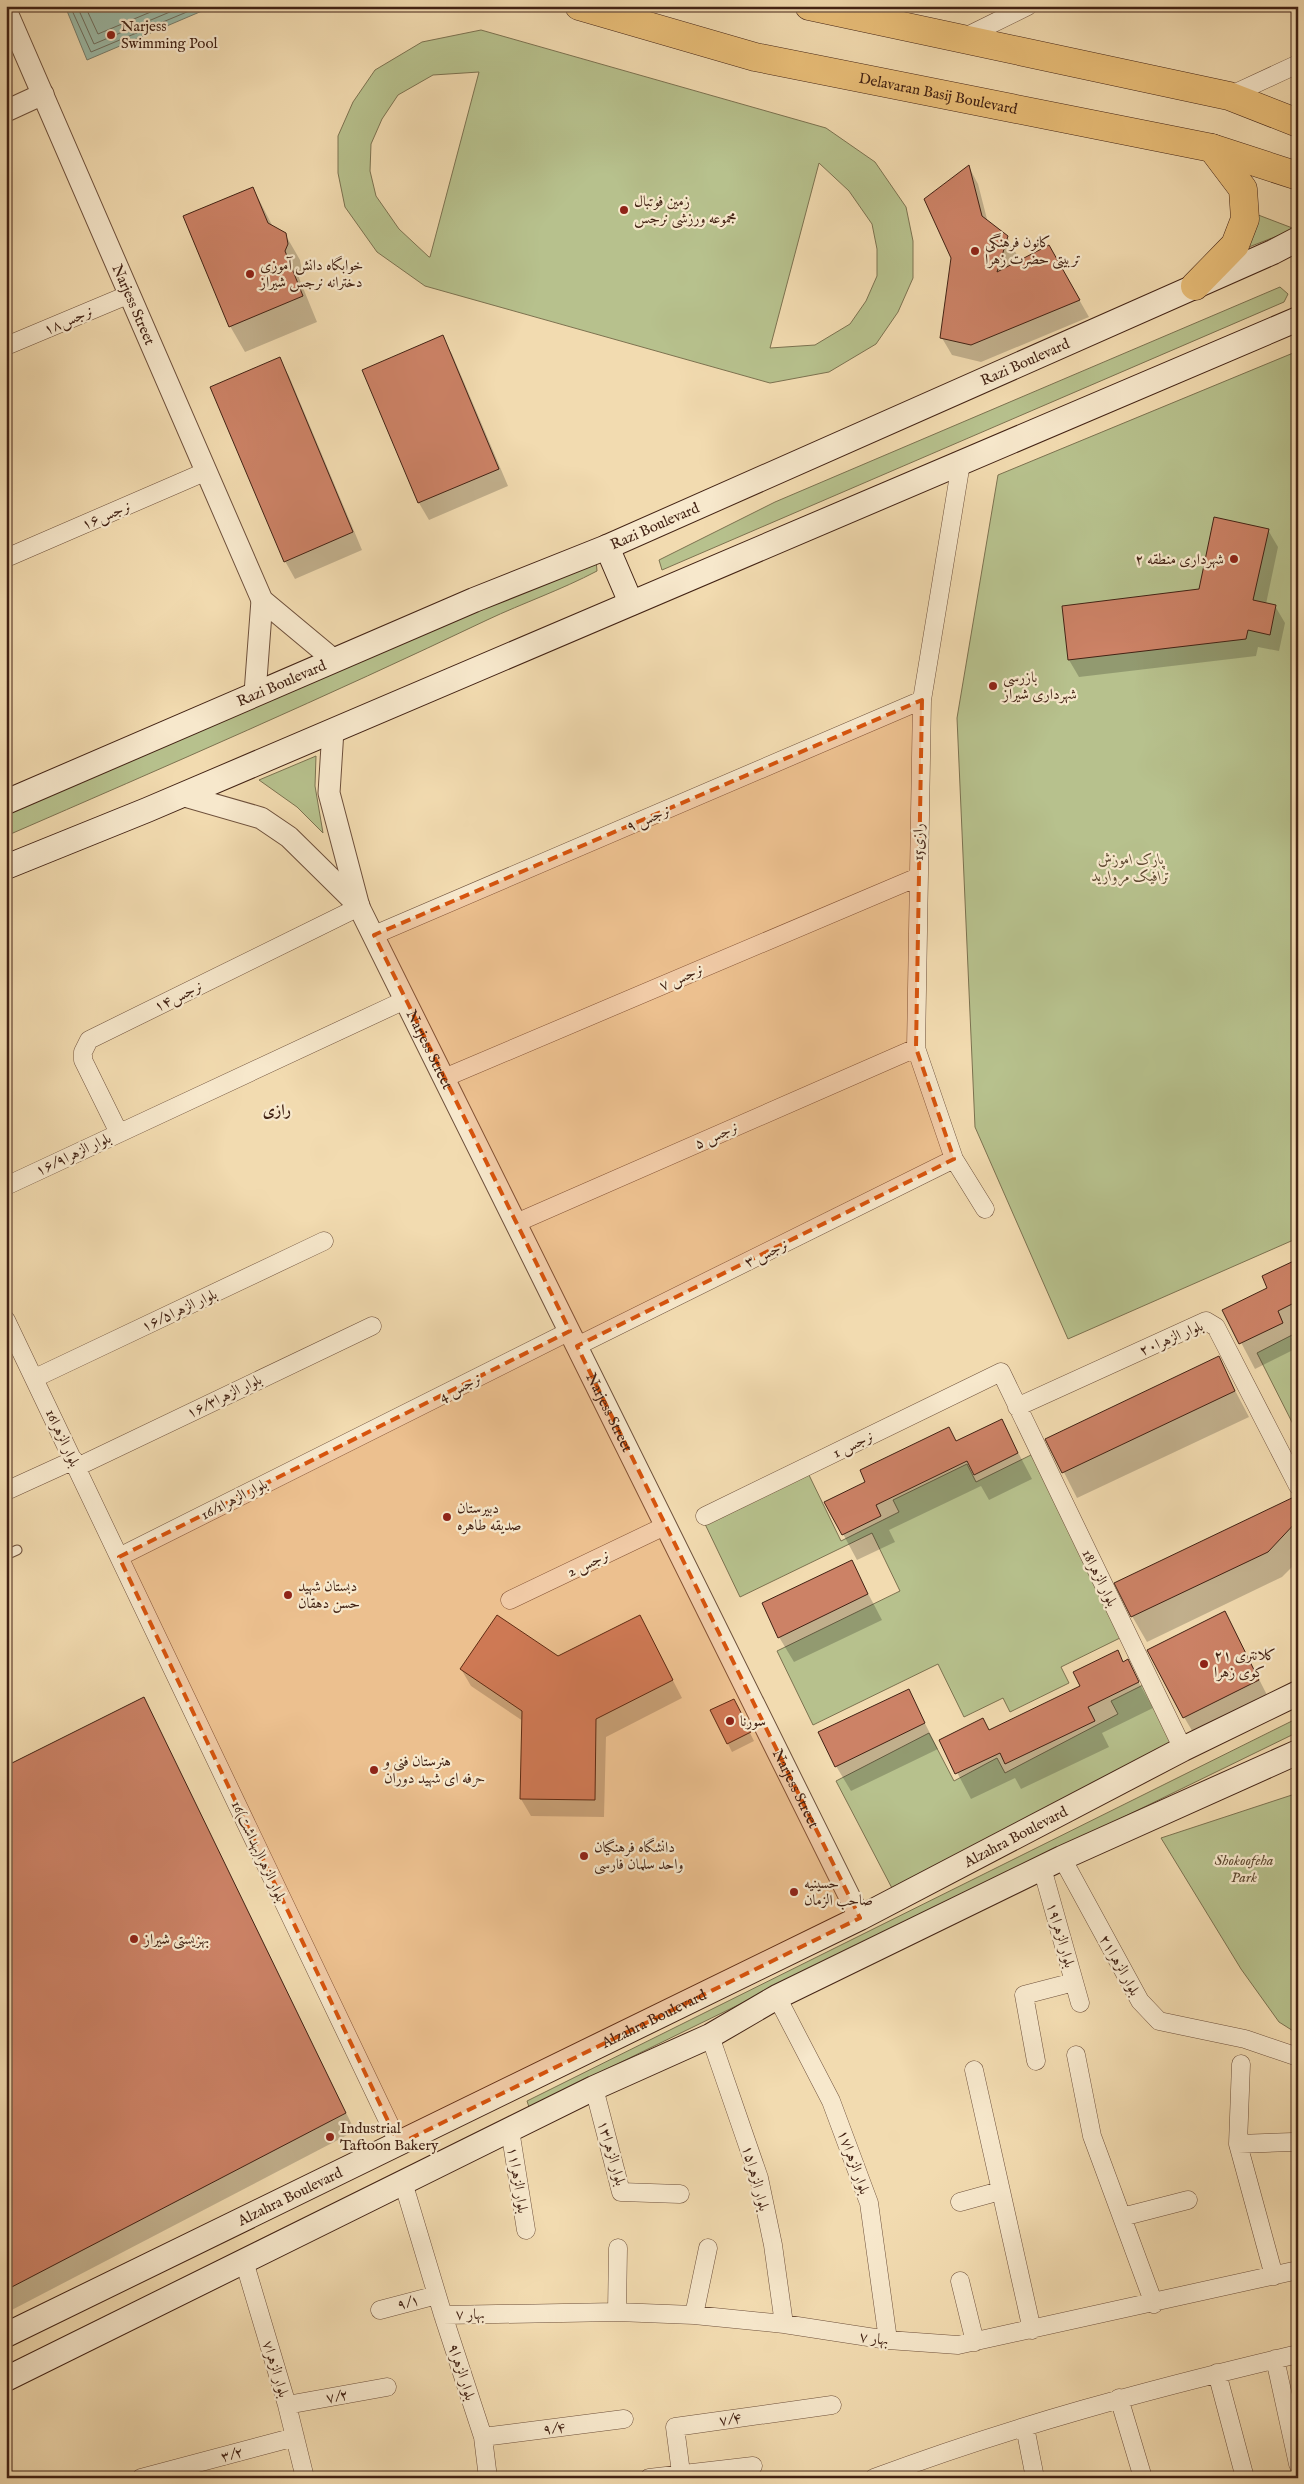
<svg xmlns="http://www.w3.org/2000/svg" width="1304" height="2484" font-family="'IM FELL English',Amiri,serif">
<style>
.green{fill:#b7c18d;stroke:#7c7250;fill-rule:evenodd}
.water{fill:#9cbba8;stroke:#787e6d}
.shadow{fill:#0003}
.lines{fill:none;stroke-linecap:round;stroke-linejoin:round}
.shore{stroke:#6f6e5e;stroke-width:1}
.building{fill:#cc8266;stroke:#422214}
.service-casing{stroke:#6e503b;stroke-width:11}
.minor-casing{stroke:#6e503b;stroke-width:19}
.tertiary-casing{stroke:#6e503b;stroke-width:23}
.secondary-casing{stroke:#422214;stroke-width:26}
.primary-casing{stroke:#422214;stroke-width:29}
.service{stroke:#f7e8cc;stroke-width:9}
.minor{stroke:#f7e8cc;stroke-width:18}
.tertiary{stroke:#f7e8cc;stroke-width:21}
.secondary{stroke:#f7e8cc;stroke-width:24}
.primary{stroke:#e9be78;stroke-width:28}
.marked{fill:#d7540d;fill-opacity:0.2;stroke:#d7540d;stroke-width:4;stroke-dasharray:10 6;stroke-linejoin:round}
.poi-dot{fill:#8f2418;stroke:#f7e8cc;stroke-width:2}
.labels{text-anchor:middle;stroke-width:4.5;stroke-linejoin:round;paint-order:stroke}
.poi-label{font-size:15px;fill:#422214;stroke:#f7e8cc;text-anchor:start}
.street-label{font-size:15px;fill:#422214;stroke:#f7e8cc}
.park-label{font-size:15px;font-style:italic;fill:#5f4a32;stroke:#f7e8cc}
.neighbourhood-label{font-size:16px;font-weight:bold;fill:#422214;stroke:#f7e8cc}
</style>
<rect width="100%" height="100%" fill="#f2dbb0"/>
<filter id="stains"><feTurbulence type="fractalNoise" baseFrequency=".004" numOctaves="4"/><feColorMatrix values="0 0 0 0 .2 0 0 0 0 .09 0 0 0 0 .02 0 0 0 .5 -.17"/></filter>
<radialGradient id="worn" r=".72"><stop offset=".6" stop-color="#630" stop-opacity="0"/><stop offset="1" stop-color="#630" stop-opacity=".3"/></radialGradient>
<!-- green -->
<path class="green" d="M481,30L826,128L875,162L906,207L913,241V278L898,312L876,344L829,372L770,383L425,286L377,252L345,207L338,173V136L353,102L375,70L422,42ZM479,72L430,257H429L399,229L376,196L370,171L371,144L382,119L398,95L433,75ZM819,163L849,191L872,224L877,249V276L866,301L850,324L815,345L770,348Z
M1253,213L1295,229L1249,247Z
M1280,287L1288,294L1284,302L662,570L659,560L775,502Z
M1298,351V1238L1068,1339L975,1127L957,718L998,475Z
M596,560L597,571C561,590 523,603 487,620C328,696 167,766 6,836V813Z
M316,756L315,786L323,833L297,807L259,780Z
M1298,1332V1434L1257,1353Z
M1033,1454L1122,1637L1061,1667L1069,1683L1010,1712L1003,1698L964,1717L938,1664L813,1725L777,1651L900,1591L872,1533L740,1597L705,1524L808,1473L841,1541L899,1512L893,1500L967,1464L976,1482Z
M1143,1685L1174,1744L894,1892L836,1781L929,1733L954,1781L997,1758L1005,1773L1118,1714L1111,1701Z
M1298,1718V1732L529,2107L527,2101Z
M1298,1793V2034L1279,2022L1241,1969L1161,1838Z"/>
<!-- water -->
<path class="water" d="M65,6H200L202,11L87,60Z"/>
<!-- shadow -->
<path class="shadow" d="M969,167L978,184L988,223L1007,237L1017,255L1014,265L1049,247L1089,317L981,362L952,355L942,338Z
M253,188L273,227L285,234L300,260L302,271L299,278L317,322L245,352L230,326Z
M442,337L452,354L508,486L429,520L419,503L363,371Z
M279,359L289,376L362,550L295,579L285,561Z
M1268,530L1278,547L1266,604L1275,606L1285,623L1279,651L1258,647L1256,656L1079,677L1069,660L1063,607L1200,590Z
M1298,1260V1334L1291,1337L1297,1348L1255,1369L1224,1310L1269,1289Z
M1218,1358L1249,1417L1077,1498L1047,1439Z
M1001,1420L1032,1479L989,1500L981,1486L889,1530L895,1542L857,1560L826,1502Z
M1295,1498L1298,1504V1561L1282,1577L1147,1642L1132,1616Z
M851,1561L882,1620L794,1662L779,1637Z
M1225,1612L1268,1697L1194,1734L1184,1717Z
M649,1634L682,1698L606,1737L604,1817L531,1816L521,1799L523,1721L471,1686L461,1669L558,1658Z
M1117,1652L1124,1663L1127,1661L1153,1708L1102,1733L1109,1747L1021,1789L1015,1778L971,1799L940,1740L989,1731L1082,1687Z
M908,1690L938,1749L851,1791L836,1766Z
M144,1699L355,2131L6,2313V1768Z
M738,1709L754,1741L732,1752L728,1744Z"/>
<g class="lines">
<!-- shore -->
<path class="shore" d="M70,6L91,52L194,9L196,6
M77,6L94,44L184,6
M85,6L98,34L165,6"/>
</g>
<!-- building -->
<path class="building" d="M969,165L982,216L1008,236L997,272L1049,245L1080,300L971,345L940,338L951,258L924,199Z
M253,187L268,223L286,233L288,244L285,251L303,296L229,327L183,216Z
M443,335L499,469L418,503L362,370Z
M280,357L353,532L284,562L210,387Z
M1214,517L1269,529L1253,600L1276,605L1270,635L1248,630L1246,639L1068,660L1062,606L1199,589Z
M1298,1259V1301L1278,1311L1283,1323L1239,1344L1222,1310L1267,1288L1262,1276Z
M1219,1356L1235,1391L1062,1473L1045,1439Z
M1002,1419L1018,1453L974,1475L967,1461L876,1505L881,1516L842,1535L824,1502L865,1482L860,1470L949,1427L956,1441Z
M1296,1496L1298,1520L1268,1552L1131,1617L1114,1583Z
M852,1560L868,1594L778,1638L762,1603Z
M1225,1611L1259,1680L1183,1718L1147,1650Z
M497,1615L558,1656L640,1615L673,1680L596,1719L595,1800L520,1799L522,1711L460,1669Z
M1118,1650L1123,1662L1128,1659L1139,1682L1088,1707L1095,1721L1005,1764L1000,1753L955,1774L939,1740L983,1718L989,1730L1080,1686L1073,1672Z
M909,1689L925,1723L835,1767L818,1732Z
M144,1697L346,2113L6,2290V1766Z
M734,1699L751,1732L727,1744L710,1710Z"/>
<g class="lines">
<!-- service casing -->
<g class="service-casing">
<path id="service" d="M6,1555L17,1550"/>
</g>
<!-- minor casing -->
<g class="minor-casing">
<path id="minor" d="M963,38L1028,6
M1229,96L1298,64
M6,346L130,294
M961,463L922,700L916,1048L954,1159L985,1209
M6,558L207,471
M374,935L922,700
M444,1078L918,877
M119,1133L83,1060V1052L89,1040L359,907
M6,1186L405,1000
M516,1223L916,1048
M6,1320L399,2144
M577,1346L954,1159
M35,1378L324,1241
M1017,1407L1206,1321L1216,1327L1298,1486
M77,1467L372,1326
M6,1491L74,1460
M705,1516L1001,1372L1183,1749
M119,1557L570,1331
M510,1600L665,1526
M1062,1858L1140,2001L1159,2021L1245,2039L1298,2057
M1042,1868L1080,2003
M777,1997L831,2101L869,2203L888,2340
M710,2036L759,2178L773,2245L784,2324
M1076,2055L1092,2136L1154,2304
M1036,2061L1024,1995L1074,1982
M1241,2064L1238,2144L1274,2276
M974,2070L1032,2330
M594,2088L621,2192L680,2194
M510,2130L526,2230
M1238,2144L1293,2142
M403,2182L443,2315L483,2437L488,2478
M960,2202L1000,2191
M1122,2217L1188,2200
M244,2261L287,2405L305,2478
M960,2281L975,2342
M380,2310L437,2295
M617,2312L618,2248
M443,2315L617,2312L694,2315L784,2324L888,2340L958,2345L1298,2270
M694,2315L708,2248
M1275,2359L1298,2464
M1217,2373L1245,2478
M1119,2398L1143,2478
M287,2405L387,2387
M1025,2427L1035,2478
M483,2437L624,2419
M681,2473L675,2427L832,2405
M141,2478L295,2437
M649,2478L753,2466
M874,2478C1012,2426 1154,2388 1298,2354"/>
</g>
<!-- tertiary casing -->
<g class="tertiary-casing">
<g id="tertiary">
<path id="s1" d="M6,10L262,600L334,660"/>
<path d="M6,111L43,94"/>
<path d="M255,693L262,600"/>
<path id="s2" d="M333,730L329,793L359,907L860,1918"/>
<path d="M181,795L261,818L289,837L359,906"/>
</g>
</g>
<!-- secondary casing -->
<g class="secondary-casing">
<g id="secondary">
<path d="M607,547L631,603"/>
<path id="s3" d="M6,802L474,600L607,547L1273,252L1298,239"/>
<path d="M6,867L147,810L1298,319"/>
<path id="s4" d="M6,2335L860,1918L1183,1749L1298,1693"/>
<path d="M6,2379L594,2088L710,2036L777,1997L1062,1858L1298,1752"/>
</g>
</g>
<!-- primary casing -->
<g class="primary-casing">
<g id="primary">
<path id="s5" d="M579,6L755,57L1212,148L1298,176"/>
<path d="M809,6L1229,96L1298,123"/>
<path d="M1195,286L1235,245L1245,219L1243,189L1212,148"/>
</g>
</g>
<!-- service -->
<use href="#service" class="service"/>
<!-- minor -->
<use href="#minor" class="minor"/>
<!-- tertiary -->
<use href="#tertiary" class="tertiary"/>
<!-- secondary -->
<use href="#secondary" class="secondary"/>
<!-- primary -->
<use href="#primary" class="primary"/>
</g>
<!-- marked area -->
<path class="marked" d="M922,700L916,1048L954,1159L577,1346L860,1918L399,2144L119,1557L570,1331L374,935Z"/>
<!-- markers -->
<g class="poi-dot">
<circle cx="111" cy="35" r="5"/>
<circle cx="624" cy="210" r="5"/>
<circle cx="975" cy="251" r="5"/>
<circle cx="250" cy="274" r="5"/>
<circle cx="1234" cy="559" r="5"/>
<circle cx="993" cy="686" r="5"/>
<circle cx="447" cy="1517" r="5"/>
<circle cx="288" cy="1595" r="5"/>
<circle cx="1204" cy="1664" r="5"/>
<circle cx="730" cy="1721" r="5"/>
<circle cx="374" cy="1770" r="5"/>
<circle cx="584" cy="1856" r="5"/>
<circle cx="794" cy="1892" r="5"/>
<circle cx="134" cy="1939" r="5"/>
<circle cx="330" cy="2137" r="5"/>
</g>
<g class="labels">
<!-- poi labels -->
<g class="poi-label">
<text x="121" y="31">Narjess<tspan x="121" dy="17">Swimming Pool</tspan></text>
<text x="634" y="206">زمین فوتبال<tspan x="634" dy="17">مجموعه ورزشی نرجس</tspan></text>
<text x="985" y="247">کانون فرهنگی<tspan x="985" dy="17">تربیتی حضرت زهرا</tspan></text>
<text x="260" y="270">خوابگاه دانش آموزی<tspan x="260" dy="17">دخترانه نرجس شیراز</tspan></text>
<text x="1224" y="564" text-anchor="end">شهرداری منطقه ۲</text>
<text x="1003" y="682">بازرسی<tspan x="1003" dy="17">شهرداری شیراز</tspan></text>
<text x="457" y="1513">دبیرستان<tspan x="457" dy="17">صدیقه طاهره</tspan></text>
<text x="298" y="1591">دبستان شهید<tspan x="298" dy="17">حسن دهقان</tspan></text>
<text x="1214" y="1660">کلانتری ۲۱<tspan x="1214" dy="17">کوی زهرا</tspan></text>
<text x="740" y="1726">سورنا</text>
<text x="384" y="1766">هنرستان فنی و<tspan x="384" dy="17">حرفه ای شهید دوران</tspan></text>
<text x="594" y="1852">دانشگاه فرهنگیان<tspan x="594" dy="17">واحد سلمان فارسی</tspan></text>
<text x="804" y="1888">حسینیه<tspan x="804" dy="17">صاحب الزمان</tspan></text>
<text x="144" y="1944">بهزیستی شیراز</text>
<text x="340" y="2133">Industrial<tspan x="340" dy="17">Taftoon Bakery</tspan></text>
</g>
<!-- street labels -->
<g class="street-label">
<text dy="5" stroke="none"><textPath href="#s5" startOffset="370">Delavaran Basij Boulevard</textPath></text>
<text dy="5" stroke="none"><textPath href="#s1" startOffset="321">Narjess Street</textPath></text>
<text transform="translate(68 320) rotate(-23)" y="5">نرجس۱۸</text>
<text dy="5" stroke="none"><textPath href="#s3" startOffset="1110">Razi Boulevard</textPath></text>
<text transform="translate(106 515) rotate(-23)" y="5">نرجس۱۶</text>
<text dy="5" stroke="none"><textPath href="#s3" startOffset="705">Razi Boulevard</textPath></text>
<text dy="5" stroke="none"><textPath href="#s3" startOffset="300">Razi Boulevard</textPath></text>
<text transform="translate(648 818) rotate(-23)" y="5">نرجس ۹</text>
<text transform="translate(918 842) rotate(-89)" y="5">15رازی</text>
<text transform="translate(681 977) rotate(-23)" y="5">نرجس ۷</text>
<text transform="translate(178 996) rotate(-26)" y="5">نرجس۱۴</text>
<text dy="5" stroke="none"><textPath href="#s2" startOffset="340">Narjess Street</textPath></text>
<text transform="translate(716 1135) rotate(-24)" y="5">نرجس ۵</text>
<text transform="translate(73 1154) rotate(-25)" y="5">بلوار الزهرا۱۶/۹</text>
<text transform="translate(766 1253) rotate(-26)" y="5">نرجس ۳</text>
<text transform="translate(179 1310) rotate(-25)" y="5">بلوار الزهرا۱۶/۵</text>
<text transform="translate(1171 1338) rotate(-23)" y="5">بلوار الزهرا۲۰</text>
<text transform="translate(460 1387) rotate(-27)" y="5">4 نرجس</text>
<text transform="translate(224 1396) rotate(-26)" y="5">بلوار الزهرا۱۶/۳</text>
<text dy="5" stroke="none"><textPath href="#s2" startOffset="745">Narjess Street</textPath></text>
<text transform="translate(63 1438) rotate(65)" y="5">16بلوار الزهرا</text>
<text transform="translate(853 1444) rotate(-26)" y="5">1 نرجس</text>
<text transform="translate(234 1499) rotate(-27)" y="5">بلوار الزهرا16/1</text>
<text transform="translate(588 1563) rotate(-25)" y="5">2 نرجس</text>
<text transform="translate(1100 1578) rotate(64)" y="5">18بلوار الزهرا</text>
<text dy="5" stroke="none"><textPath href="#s2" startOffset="1165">Narjess Street</textPath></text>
<text dy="5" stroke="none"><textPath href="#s4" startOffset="1126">Alzahra Boulevard</textPath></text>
<text transform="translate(259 1851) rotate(65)" y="5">16بلوار الزهرا(بهداشت)</text>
<text transform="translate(1061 1935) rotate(74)" y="5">بلوار الزهرا۱۹</text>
<text transform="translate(1120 1965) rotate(61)" y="5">بلوار الزهرا۲۱</text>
<text dy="5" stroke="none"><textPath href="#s4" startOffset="721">Alzahra Boulevard</textPath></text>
<text transform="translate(612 2153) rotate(74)" y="5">بلوار الزهرا۱۳</text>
<text transform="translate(854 2162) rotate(70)" y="5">بلوار الزهرا۱۷</text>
<text transform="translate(756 2178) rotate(75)" y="5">بلوار الزهرا۱۵</text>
<text transform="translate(518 2180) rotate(81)" y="5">بلوار الزهرا۱۱</text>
<text dy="5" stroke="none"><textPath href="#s4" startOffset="316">Alzahra Boulevard</textPath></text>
<text transform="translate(408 2302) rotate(-15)" y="5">۹/۱</text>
<text x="470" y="2319">بهار ۷</text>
<text transform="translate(874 2338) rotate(8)" y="5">بهار ۷</text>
<text transform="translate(276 2369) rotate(73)" y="5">بلوار الزهرا۷</text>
<text transform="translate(462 2372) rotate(72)" y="5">بلوار الزهرا۹</text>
<text transform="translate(337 2396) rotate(-11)" y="5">۷/۲</text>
<text transform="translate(730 2419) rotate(-8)" y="5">۷/۴</text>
<text transform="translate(554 2428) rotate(-7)" y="5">۹/۴</text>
<text transform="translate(232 2454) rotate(-15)" y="5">۳/۲</text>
</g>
<!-- park labels -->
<g class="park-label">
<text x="1131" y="864">پارک اموزش<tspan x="1131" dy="17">ترافیک مروارید</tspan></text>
<text x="1244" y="1865">Shokoofeha<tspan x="1244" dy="17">Park</tspan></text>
</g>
<!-- neighbourhood labels -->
<g class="neighbourhood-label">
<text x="277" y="1115">رازی</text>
</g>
</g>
<!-- margin -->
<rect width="1304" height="2484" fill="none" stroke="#f2dbb0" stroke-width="25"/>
<rect x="8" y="8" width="1289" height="2469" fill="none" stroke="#422214" stroke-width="2.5"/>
<rect x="12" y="12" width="1279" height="2459" fill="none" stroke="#422214"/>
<rect width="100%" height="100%" filter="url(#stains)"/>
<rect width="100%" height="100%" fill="url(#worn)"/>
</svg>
